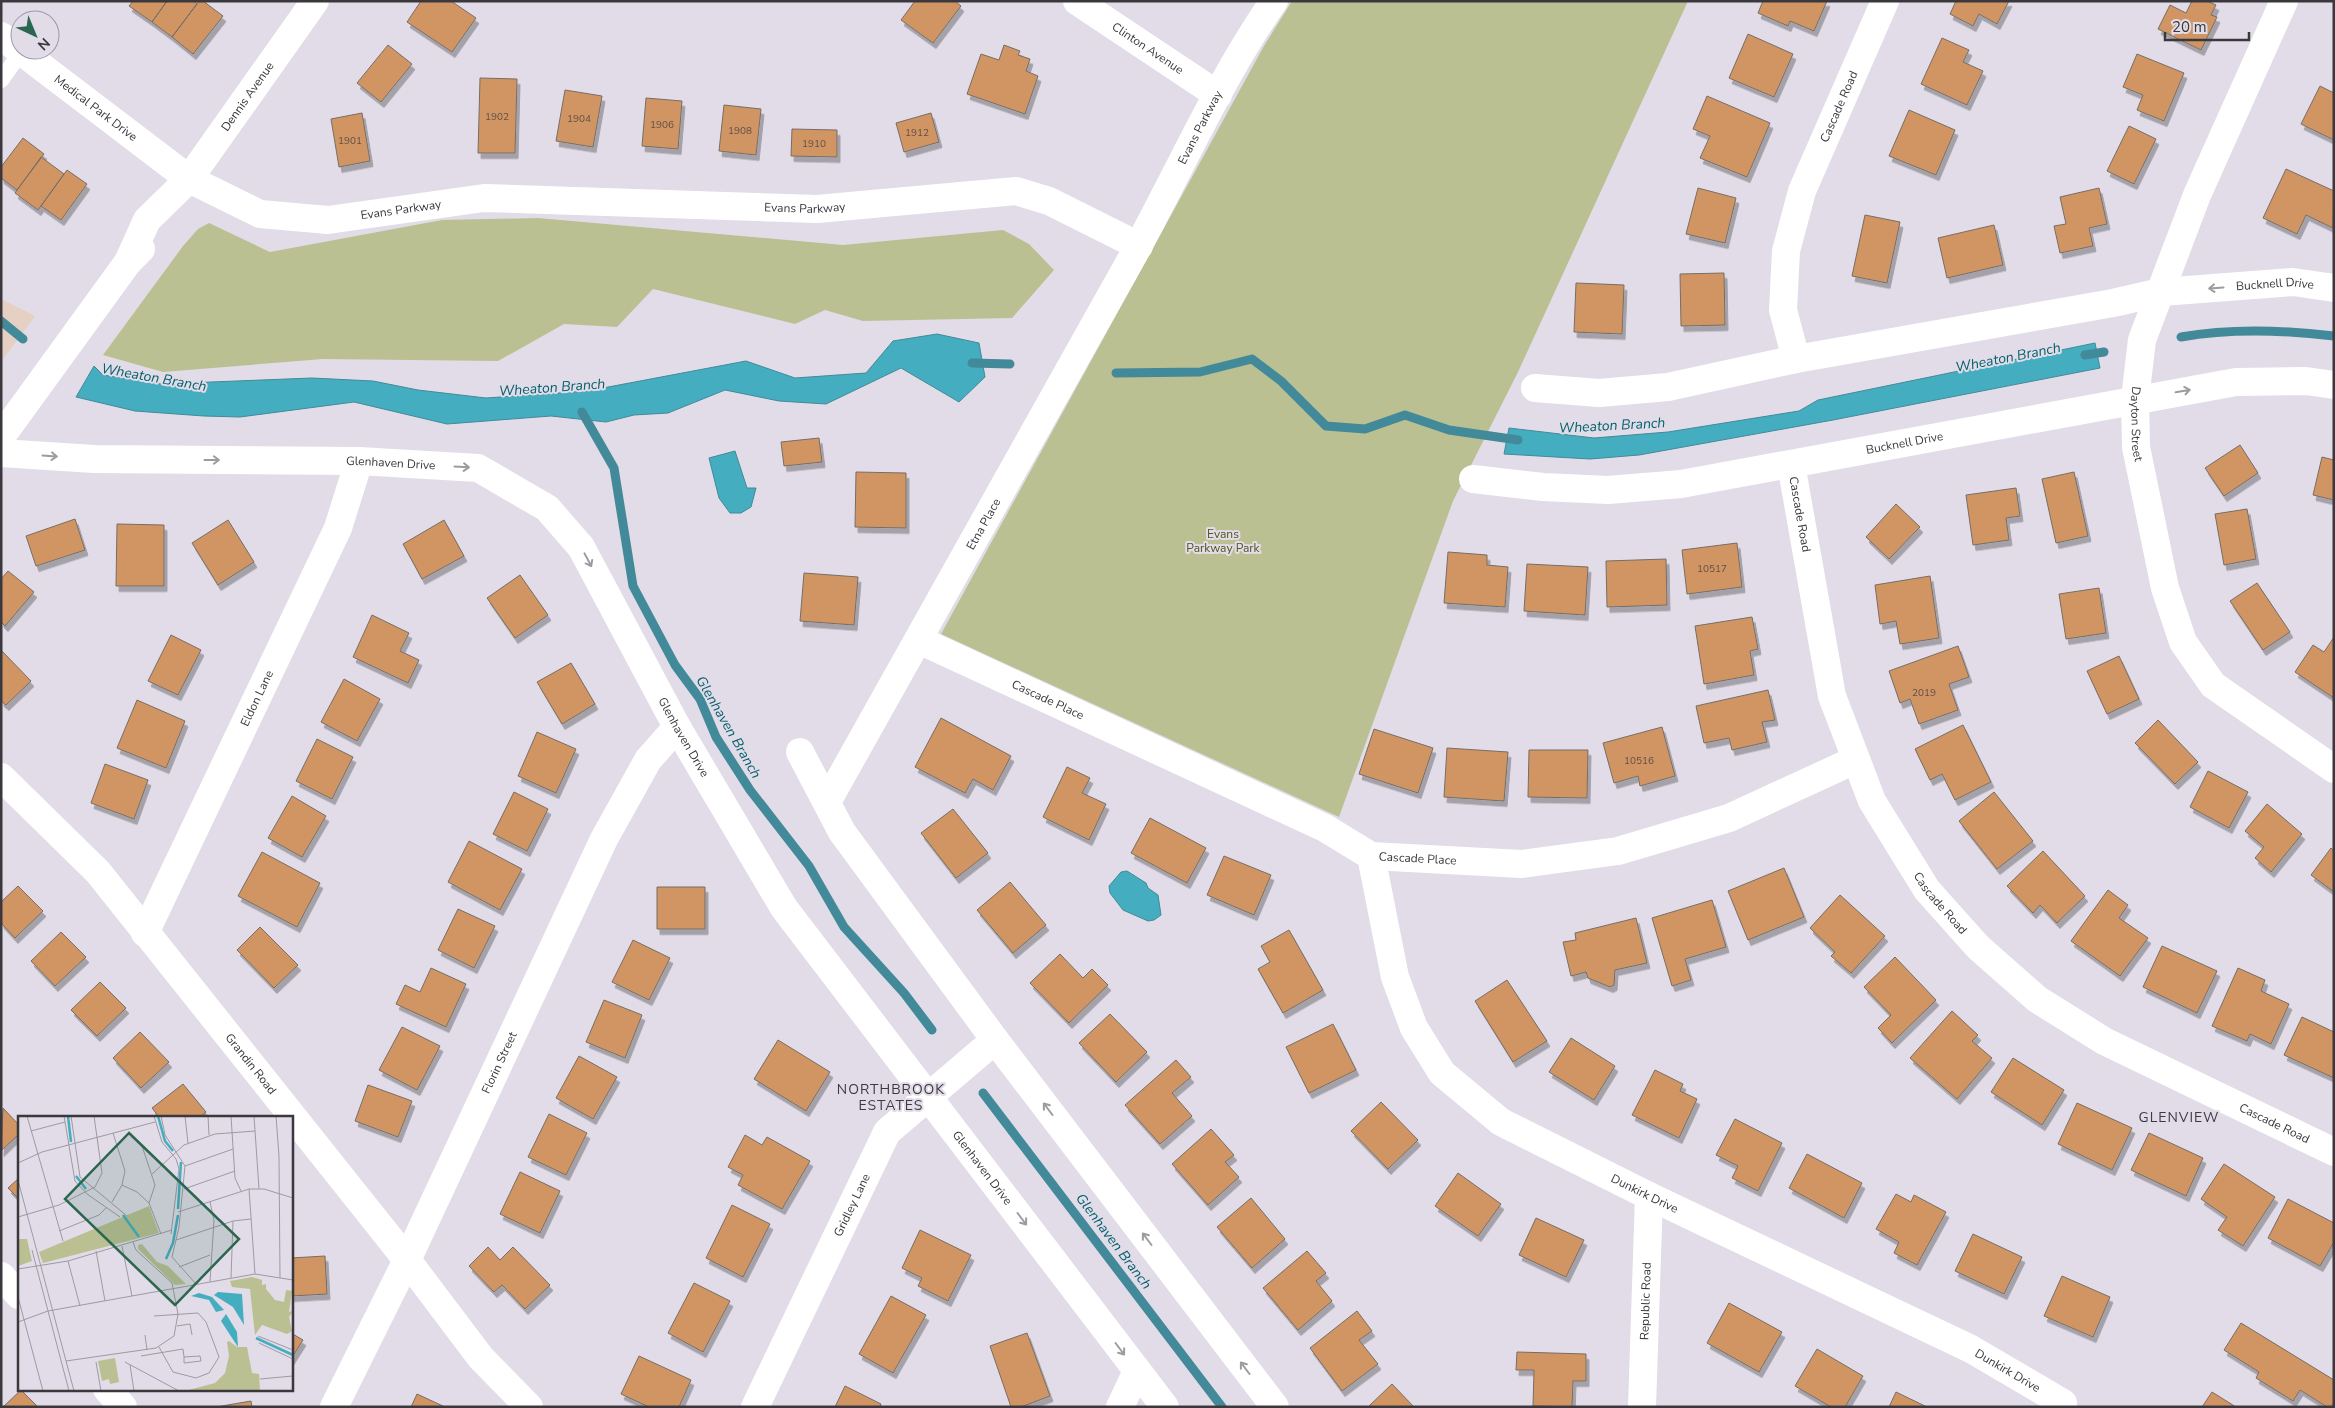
<svg xmlns="http://www.w3.org/2000/svg" width="2335" height="1408" font-family="'Nunito Sans',sans-serif">
<style>
.industrial{fill:#e6d0c4}
.green{fill:#bbc092}
.water{fill:#45adc0;stroke:#428a99}
.lines{fill:none;stroke-linecap:round;stroke-linejoin:round}
.stream{stroke:#428a99;stroke-width:9}
.building{fill:#d19563;stroke:#766d66;filter:url(#shadow)}
.lane{stroke:#fff;stroke-width:16}
.street{stroke:#fff;stroke-width:28}
.secondary{stroke:#fff;stroke-width:28}
.oneway{stroke:#9c9c9e}
.labels{text-anchor:middle;stroke-width:4;stroke-linejoin:round;paint-order:stroke}
.number-label{font-size:10px;fill:#604f46}
.street-label{font-size:12px;fill:#3a383d;stroke:#e1dce7}
.park-label{font-size:12px;fill:#51551f;stroke:#e1dce7}
.water-label{font-size:14px;font-style:italic;fill:#03606d;stroke:#e1dce7}
.neighbourhood-label{font-size:14px;letter-spacing:1px;fill:#3d3942;stroke:#e1dce7}
.inset-river{fill:none;stroke:#45adc0;stroke-width:2.5}
.inset-road{fill:none;stroke:#9e9aa3;stroke-width:1}
.view{fill:#2b664f;fill-opacity:0.15;stroke:#2b664f;stroke-width:2.5}
.inset-edge{fill:none;stroke:#3a383d;stroke-width:2.5}
</style>
<defs>
<filter id="shadow"><feDropShadow dx="3" dy="5.5" stdDeviation="0" flood-color="#0004"/></filter>
</defs>
<rect width="100%" height="100%" fill="#e1dce7"/>
<!-- industrial -->
<path class="industrial" d="M1,299L35,316L1,362Z"/>
<!-- green -->
<path class="green" d="M1292,1H1688L1518,372L1453,501L1339,817L941,634L1264,46Z
M538,218L843,245L1003,230L1029,244L1054,270L1012,318L863,321L825,310L795,324L653,289L617,327L564,324L498,361L323,359L163,372L103,355L183,246L198,229L209,223L270,252L442,220Z"/>
<!-- water -->
<path class="water" d="M937,334L979,343L985,377L959,402L901,368L826,404L779,401L725,390L668,413L634,415L606,422L551,416L447,424L354,402L240,417L204,416L135,411L76,397L94,366L103,375L161,384L312,378L373,381L418,390L486,398L587,391L746,361L795,378L866,373L893,341Z
M2095,343L2100,368L1833,420L1639,455L1590,459L1504,454L1509,428L1594,438L1668,432L1799,411L1818,400Z
M735,451L747,488H756L751,507L741,513H730L719,498L709,458Z
M1127,871L1146,883L1148,888L1158,895L1161,915L1154,920L1148,921L1123,910L1110,893L1109,886L1121,872Z"/>
<g class="lines">
<!-- stream -->
<path class="stream" d="M1,321L23,339
M2181,337C2231,328 2284,330 2334,336
M2085,355L2104,352
M972,363L1010,364
M1116,373L1200,372L1252,359L1281,381L1326,426L1365,429L1405,415L1449,430L1518,440
M582,412L614,468L633,586L675,665L700,699L716,737L750,790L809,866L844,927L904,993L932,1030
M983,1093L1222,1407"/>
</g>
<!-- building -->
<path class="building" d="M133,1H167L152,22L129,6Z
M167,1H194L197,4L172,37L152,22Z
M199,1H203L223,16L193,54L172,37Z
M421,1H451L476,18L452,52L407,22Z
M915,1H955L961,6L933,43L901,20Z
M1763,1H1827L1814,31L1790,21L1788,26L1758,13Z
M1956,1H2009L1997,24L1979,14L1973,26L1950,14Z
M2192,1H2207L2216,5L2211,15L2217,17L2201,50L2158,29L2170,5L2186,13Z
M1748,34L1793,54L1774,97L1729,78Z
M1942,38L1969,50L1963,62L1983,71L1967,105L1921,84Z
M388,45L412,64L381,102L357,83Z
M1004,45L1020,51L1018,55L1030,59L1026,71L1038,76L1025,114L967,94L981,54L999,60Z
M2137,54L2184,73L2164,121L2137,110L2143,95L2123,87Z
M480,78L517,79L515,153H478Z
M2320,86L2334,93V140L2301,124Z
M565,90L602,96L593,147L556,141Z
M1707,96L1770,123L1747,177L1700,158L1710,136L1693,129Z
M646,98L682,101L678,149L642,146Z
M724,105L761,109L756,155L719,151Z
M1909,110L1955,130L1936,175L1889,156Z
M362,113L370,161L339,167L331,119Z
M931,113L939,142L904,152L896,123Z
M2129,126L2156,139L2134,184L2107,171Z
M792,129L837,130V157L791,156Z
M23,138L44,154L17,190L1,178V167Z
M41,157L64,174L38,210L15,193Z
M2286,169L2334,191L2333,228L2306,215L2297,234L2263,218Z
M67,170L87,184L61,220L41,206Z
M1698,188L1736,198L1725,243L1686,234Z
M2099,188L2107,224L2089,228L2093,246L2060,253L2054,226L2066,224L2060,197Z
M1865,215L1900,222L1887,283L1852,276Z
M1994,225L2003,265L1947,278L1938,238Z
M1724,273L1725,325L1681,326L1680,274Z
M1576,283L1624,285L1622,334L1574,332Z
M819,438L822,462L784,466L781,442Z
M2240,445L2258,473L2224,496L2205,468Z
M2322,457L2334,460V500L2313,495Z
M856,472L906,473V528L855,527Z
M2074,472L2088,536L2056,543L2042,479Z
M2016,488L2020,516L2006,518L2009,540L1973,545L1966,495Z
M1896,504L1920,527L1889,559L1866,537Z
M2247,509L2256,559L2224,565L2215,514Z
M75,519L85,550L36,566L26,536Z
M228,520L254,562L218,585L192,543Z
M444,520L464,556L422,579L403,544Z
M117,524L164,525V586H116Z
M1737,543L1742,587L1687,594L1682,550Z
M1448,552L1487,555V565L1508,567L1505,607L1444,603Z
M1666,559L1667,605L1607,607L1606,561Z
M1527,564L1588,567L1585,615L1524,611Z
M8,571L34,592L5,626L1,622V579Z
M804,573L858,577L854,625L800,621Z
M520,575L548,615L515,638L487,598Z
M1930,576L1939,638L1900,644L1896,621L1880,624L1875,585Z
M2257,583L2290,632L2263,650L2230,601Z
M2099,588L2106,633L2066,639L2059,594Z
M372,615L409,633L400,651L419,660L408,683L353,657Z
M1752,617L1758,649L1750,651L1754,675L1704,684L1695,626Z
M171,635L201,650L178,695L148,681Z
M2334,637V698L2295,672L2313,645L2324,652Z
M1958,646L1969,677L1949,684L1958,710L1919,724L1910,699L1900,703L1889,671Z
M1,650L31,681L6,705L1,701Z
M2119,656L2139,699L2107,714L2087,671Z
M571,663L595,704L562,724L537,682Z
M344,679L380,699L357,741L321,722Z
M1768,690L1775,720L1762,722L1767,742L1732,750L1729,738L1704,743L1696,706Z
M137,700L185,721L166,768L117,748Z
M941,718L1011,756L993,790L973,779L965,793L915,767Z
M2158,720L2198,762L2175,784L2135,743Z
M1963,725L1991,782L1955,800L1942,774L1930,780L1915,749Z
M1662,727L1675,776L1640,786L1638,776L1614,783L1603,743Z
M1374,729L1433,748L1418,793L1359,774Z
M537,732L576,749L556,793L518,776Z
M317,739L353,757L332,799L296,781Z
M1447,748L1508,752L1504,801L1444,797Z
M1529,750H1588L1587,798L1528,797Z
M105,764L148,780L134,819L91,803Z
M1067,767L1090,778L1082,793L1106,804L1089,840L1043,817Z
M2208,771L2248,792L2229,828L2190,807Z
M514,792L548,809L527,851L493,834Z
M1994,792L2033,841L1997,869L1959,821Z
M292,796L326,816L302,857L268,838Z
M2267,804L2302,834L2271,872L2255,858L2264,847L2245,831Z
M953,809L988,853L956,878L921,833Z
M1150,818L1206,848L1187,883L1131,853Z
M469,841L522,869L500,910L448,882Z
M2331,848L2334,851V892L2311,875Z
M2043,851L2085,896L2057,923L2040,905L2033,913L2007,886Z
M262,852L320,883L297,927L238,896Z
M1224,856L1271,875L1254,915L1207,895Z
M1784,868L1804,917L1748,940L1728,891Z
M1010,882L1046,925L1013,953L977,910Z
M18,886L43,911L15,938L1,923V902Z
M657,887H705V929H657Z
M2108,890L2128,905L2119,918L2148,938L2120,976L2071,941Z
M1840,895L1885,936L1851,973L1831,956L1835,952L1810,928Z
M1712,900L1726,947L1685,959L1691,980L1672,986L1652,918Z
M458,909L495,926L474,968L438,950Z
M1636,918L1647,963L1615,970L1614,985L1610,987L1588,978L1586,972L1571,976L1563,942L1576,940L1575,933Z
M260,927L298,965L274,988L237,950Z
M1289,930L1323,990L1283,1013L1258,969L1270,962L1261,946Z
M61,932L86,957L55,986L31,961Z
M633,940L670,958L649,1000L612,982Z
M2162,946L2217,971L2197,1013L2143,987Z
M1060,954L1083,978L1092,969L1108,985L1069,1023L1030,983Z
M1895,957L1936,1000L1892,1043L1878,1028L1891,1015L1864,987Z
M431,968L466,984L446,1027L396,1004L405,985L420,992Z
M2238,968L2265,980L2261,991L2289,1004L2271,1044L2250,1034L2247,1041L2212,1026Z
M1507,980L1547,1041L1513,1062L1475,1001Z
M100,982L126,1008L97,1036L71,1010Z
M604,1000L642,1015L625,1058L586,1042Z
M1952,1011L1978,1035L1972,1041L1992,1058L1957,1099L1910,1058Z
M1110,1014L1147,1052L1116,1082L1079,1043Z
M2302,1017L2334,1032V1078L2284,1055Z
M1333,1024L1356,1070L1309,1093L1286,1047Z
M402,1027L440,1046L417,1090L379,1070Z
M140,1032L169,1062L141,1088L113,1058Z
M1571,1038L1615,1066L1594,1100L1549,1072Z
M778,1040L830,1072L806,1111L754,1079Z
M579,1056L617,1077L593,1119L556,1098Z
M2013,1058L2064,1090L2042,1125L1991,1092Z
M1176,1060L1191,1077L1172,1093L1192,1116L1160,1144L1125,1105Z
M1655,1070L1683,1084L1680,1091L1697,1099L1679,1138L1632,1115Z
M183,1084L206,1112L200,1117H159L152,1108Z
M368,1085L412,1101L398,1137L355,1121Z
M1381,1102L1418,1140L1388,1169L1351,1131Z
M2077,1103L2132,1128L2112,1170L2058,1144Z
M3,1108L19,1125V1134L1,1151Z
M549,1114L587,1133L566,1175L528,1157Z
M1735,1119L1782,1143L1758,1191L1732,1178L1738,1166L1716,1155Z
M1211,1129L1234,1155L1225,1162L1239,1177L1208,1205L1172,1164Z
M2149,1133L2203,1158L2186,1196L2131,1170Z
M745,1135L762,1145L767,1137L810,1161L782,1209L738,1185L743,1175L728,1167Z
M1807,1154L1862,1183L1844,1218L1789,1188Z
M2224,1164L2275,1197L2243,1246L2218,1230L2227,1217L2201,1199Z
M520,1172L560,1191L540,1233L500,1214Z
M1458,1173L1501,1204L1478,1236L1435,1206Z
M19,1178V1199L8,1188Z
M1896,1194L1911,1202L1914,1195L1946,1212L1917,1265L1894,1253L1899,1242L1876,1229Z
M1251,1198L1285,1239L1252,1268L1217,1227Z
M2288,1199L2334,1223V1242L2320,1266L2268,1238Z
M732,1205L770,1224L743,1277L706,1258Z
M1536,1218L1584,1240L1566,1277L1519,1255Z
M920,1230L971,1255L948,1301L918,1286L922,1278L902,1268Z
M1973,1234L2022,1257L2004,1294L1955,1271Z
M488,1247L500,1260L513,1247L550,1285L525,1309L502,1285L494,1292L469,1266Z
M1307,1251L1326,1273L1316,1281L1332,1301L1298,1330L1263,1288Z
M325,1256L327,1294L291,1296V1258Z
M2062,1276L2110,1297L2093,1337L2044,1316Z
M694,1283L730,1301L703,1352L668,1333Z
M891,1296L926,1315L893,1373L859,1354Z
M1729,1303L1782,1332L1759,1372L1707,1343Z
M1357,1311L1372,1331L1359,1340L1378,1364L1342,1391L1310,1348Z
M2241,1323L2334,1380V1402L2331,1407H2327L2300,1390L2293,1401L2256,1378L2259,1372L2224,1350Z
M291,1333L303,1340L291,1359Z
M1027,1333L1050,1396L1021,1407H1011L990,1346Z
M1817,1349L1863,1376L1845,1407H1831L1795,1386Z
M1517,1352L1586,1354V1381H1573L1572,1407L1533,1406L1534,1370H1516Z
M639,1356L691,1380L679,1407H649L621,1394Z
M1392,1384L1414,1407H1368Z
M845,1386L881,1404L880,1407H835Z
M21,1390L38,1407H3Z
M1896,1392L1927,1407H1889Z
M2212,1392L2236,1407H2202Z
M417,1394L445,1407H411Z
M251,1401L252,1407H216Z"/>
<g class="lines">
<!-- lane -->
<path class="lane" d="M1,80L21,52"/>
<!-- street -->
<g class="street">
<path id="s1" d="M1077,1L1218,95"/>
<path id="s2" d="M2284,1L2197,195L2142,340L2135,399L2136,447L2165,588L2183,642L2213,685L2334,769"/>
<path id="s3" d="M189,179L260,214L328,220L484,198L817,209L1016,191L1049,201L1139,246"/>
<path id="s4" d="M1796,359L1783,310L1786,251L1802,191L1885,1"/>
<path id="s5" d="M1535,388L1599,393L1668,387L1796,359L2113,303L2161,292L2293,282L2334,288"/>
<path id="s6" d="M1,453L94,459L359,461L478,468L547,508L581,547L677,727L784,908L1165,1407"/>
<path id="s7" d="M1791,464L1832,696L1872,801L1927,890L1978,947L2037,999L2104,1041L2334,1152"/>
<path id="s8" d="M1473,479L1543,487L1608,490L1681,484L2236,382L2306,381L2334,385"/>
<path id="s9" d="M919,640L1325,828L1371,856L1522,864L1618,851L1729,818L1855,760"/>
<path d="M800,752L842,832L995,1040L1275,1407"/>
<path id="s10" d="M1,777L98,872L407,1260L481,1358L529,1407"/>
<path id="s11" d="M827,802C928,623 1029,444 1129,263C1177,177 1217,83 1274,1"/>
<path id="s12" d="M1371,856L1395,977L1414,1028L1442,1073L1501,1122L1649,1196L1971,1349L2063,1403"/>
<path id="s13" d="M145,933L338,528L359,461"/>
<path d="M1,1276L19,1295"/>
<path d="M107,1389L123,1407"/>
<path id="s14" d="M334,1407L407,1260L604,839L648,760L677,727"/>
<path id="s15" d="M755,1407L887,1132L995,1040"/>
<path d="M1120,1407L1137,1371"/>
<path id="s16" d="M1642,1407L1649,1196"/>
</g>
<!-- secondary -->
<g class="secondary">
<path id="s17" d="M1,36L189,179"/>
<path id="s18" d="M128,262L147,220L189,179L315,1"/>
<path d="M1,437L128,262L141,249"/>
</g>
</g>
<!-- one-way arrows -->
<defs><path id="oneway-shaft" d="M-6 0H5M1.5-3L5.5 0L1.5 3" fill="none" stroke-width="1.6" stroke-linecap="round" stroke-linejoin="round" transform="scale(1.25)"/></defs>
<g class="oneway">
<use href="#oneway-shaft" transform="translate(2216 288) rotate(176)"/>
<use href="#oneway-shaft" transform="translate(2183 391) rotate(-10)"/>
<use href="#oneway-shaft" transform="translate(50 456) rotate(4)"/>
<use href="#oneway-shaft" transform="translate(212 460)"/>
<use href="#oneway-shaft" transform="translate(462 467) rotate(3)"/>
<use href="#oneway-shaft" transform="translate(588 560) rotate(62)"/>
<use href="#oneway-shaft" transform="translate(1048 1109) rotate(-127)"/>
<use href="#oneway-shaft" transform="translate(1022 1219) rotate(53)"/>
<use href="#oneway-shaft" transform="translate(1147 1239) rotate(-127)"/>
<use href="#oneway-shaft" transform="translate(1120 1349) rotate(53)"/>
<use href="#oneway-shaft" transform="translate(1245 1368) rotate(-127)"/>
</g>
<g class="labels">
<!-- number labels -->
<g class="number-label">
<text x="497" y="120">1902</text>
<text x="579" y="122">1904</text>
<text x="662" y="128">1906</text>
<text x="740" y="134">1908</text>
<text x="917" y="136">1912</text>
<text x="350" y="144">1901</text>
<text x="814" y="147">1910</text>
<text x="1712" y="572">10517</text>
<text x="1924" y="696">2019</text>
<text x="1639" y="764">10516</text>
</g>
<!-- street labels -->
<g class="street-label">
<text dy="4" stroke="none"><textPath href="#s1" startOffset="85">Clinton Avenue</textPath></text>
<text dy="4" stroke="none"><textPath href="#s18" startOffset="206">Dennis Avenue</textPath></text>
<text dy="4" stroke="none"><textPath href="#s4" startOffset="264">Cascade Road</textPath></text>
<text dy="4" stroke="none"><textPath href="#s17" startOffset="119">Medical Park Drive</textPath></text>
<text dy="4" stroke="none"><textPath href="#s11" startOffset="771">Evans Parkway</textPath></text>
<text dy="4" stroke="none"><textPath href="#s3" startOffset="626">Evans Parkway</textPath></text>
<text dy="4" stroke="none"><textPath href="#s3" startOffset="221">Evans Parkway</textPath></text>
<text dy="4" stroke="none"><textPath href="#s5" startOffset="750">Bucknell Drive</textPath></text>
<text dy="4" stroke="none"><textPath href="#s2" startOffset="452">Dayton Street</textPath></text>
<text dy="4" stroke="none"><textPath href="#s8" startOffset="436">Bucknell Drive</textPath></text>
<text dy="4" stroke="none"><textPath href="#s6" startOffset="390">Glenhaven Drive</textPath></text>
<text dy="4" stroke="none"><textPath href="#s7" startOffset="51">Cascade Road</textPath></text>
<text dy="4" stroke="none"><textPath href="#s11" startOffset="319">Etna Place</textPath></text>
<text dy="4" stroke="none"><textPath href="#s13" startOffset="260">Eldon Lane</textPath></text>
<text dy="4" stroke="none"><textPath href="#s9" startOffset="142">Cascade Place</textPath></text>
<text dy="4" stroke="none"><textPath href="#s6" startOffset="825">Glenhaven Drive</textPath></text>
<text dy="4" stroke="none"><textPath href="#s9" startOffset="548">Cascade Place</textPath></text>
<text dy="4" stroke="none"><textPath href="#s7" startOffset="471">Cascade Road</textPath></text>
<text dy="4" stroke="none"><textPath href="#s14" startOffset="382">Florin Street</textPath></text>
<text dy="4" stroke="none"><textPath href="#s10" startOffset="381">Grandin Road</textPath></text>
<text dy="4" stroke="none"><textPath href="#s7" startOffset="876">Cascade Road</textPath></text>
<text dy="4" stroke="none"><textPath href="#s6" startOffset="1350">Glenhaven Drive</textPath></text>
<text dy="4" stroke="none"><textPath href="#s12" startOffset="468">Dunkirk Drive</textPath></text>
<text dy="4" stroke="none"><textPath href="#s15" startOffset="224">Gridley Lane</textPath></text>
<text dy="4" stroke="none"><textPath href="#s16" startOffset="106">Republic Road</textPath></text>
<text dy="4" stroke="none"><textPath href="#s12" startOffset="872">Dunkirk Drive</textPath></text>
</g>
<!-- park labels -->
<g class="park-label">
<text x="1223" y="538">Evans<tspan x="1223" dy="14">Parkway Park</tspan></text>
</g>
<!-- water labels -->
<g class="water-label">
<text transform="translate(2008 357) rotate(-11)" y="5">Wheaton Branch</text>
<text transform="translate(154 377) rotate(10)" y="5">Wheaton Branch</text>
<text transform="translate(552 387) rotate(-4)" y="5">Wheaton Branch</text>
<text transform="translate(1612 425) rotate(-3)" y="5">Wheaton Branch</text>
<text transform="translate(729 727) rotate(60)" y="5">Glenhaven Branch</text>
<text transform="translate(1114 1241) rotate(53)" y="5">Glenhaven Branch</text>
</g>
<!-- neighbourhood labels -->
<g class="neighbourhood-label">
<text x="891" y="1094">NORTHBROOK<tspan x="891" dy="16">ESTATES</tspan></text>
<text x="2179" y="1122">GLENVIEW</text>
</g>
</g>
<!-- overview -->
<g transform="translate(18 1116)">
<rect width="275" height="275" fill="#e1dce7"/>
<path d="M131,90L141,117L25,147L21,136ZM0,123H9L14,145L0,150ZM124,128L139,146L150,150L168,168L157,169L120,133V129ZM234,161L244,164V169L248,168V173L257,184L266,186L268,174L274,175L271,196L275,195L271,201L274,215L269,218L244,209L237,219L232,173L214,171L212,165ZM211,225L219,231H229L234,257L241,258L242,274L167,275L197,267L207,257L211,240L209,226ZM97,242L101,266L92,268L91,263L84,265L80,245Z" fill="#bbc092"/>
<path d="M200,176L224,178L226,209L215,191L196,179ZM181,177L194,181L206,194L198,196L191,184L173,180ZM208,198L219,216L220,231L203,205Z" fill="#45adc0"/>
<path class="inset-river" d="M50,0L53,26M140,0L147,25L155,35M58,60L68,73M160,93L163,46M105,99L121,121M148,143L155,127L160,99M238,222L275,239"/>
<path class="inset-road" d="M9,0L45,125M46,0L57,65L69,78L102,101M53,0L62,61L109,100M136,0L144,26L158,43L161,53L153,118M143,0L147,19L167,50L161,111L154,141L178,168M167,0L170,27M190,0L191,19M213,0L217,62L223,75M236,0L241,73M258,0L261,40L262,162M13,15L47,6M124,30L137,69L131,87M0,47L24,36L137,6M167,50L215,33M134,58L166,29L197,18L237,15M0,64L56,275M104,69L119,76L131,87L143,118M166,73L217,55M231,73L237,158M94,86L104,69L107,55L95,17M160,96L231,73H246L275,82M0,101L41,89L77,71L84,57L76,0M41,115L81,99L89,91M158,124L215,105L233,103M104,130L114,180M14,134L51,275M78,135L87,185M50,145L62,190M161,151L192,139M0,153L50,145L154,114M213,162L215,105M192,166L196,104L192,86M0,181L25,275M136,200L180,197L188,206L201,241L191,257L178,262L155,256L141,231M0,206L30,195L237,158L275,164M159,210L172,208L174,219M127,219L129,234M240,220L275,234M241,227L275,243M123,240L165,233L166,241V247L183,245L182,240L166,241M48,245L138,232L156,220L160,198L154,167L118,134L115,126M78,246L83,275M107,246L161,275M112,249L116,275M242,263L275,260"/>
<path class="view" d="M111,17L221,123L157,189L47,83Z"/>
<rect width="275" height="275" class="inset-edge"/>
</g>
<!-- border -->
<rect width="2335" height="1408" fill="none" stroke="#3a383d" stroke-width="5"/>
<!-- north arrow -->
<g transform="translate(35 35) rotate(136)"><circle r="24" fill="#e1dce7" stroke="#9e9aa3"/>
<path d="M0-4L9 19L0 12L-9 19Z" fill="#2b664f"/>
<text y="-8" font-size="14" font-weight="bold" text-anchor="middle" fill="#3a383d">N</text>
</g>
<!-- scale -->
<path d="M2165 32v8h84v-8" fill="none" stroke="#3a383d" stroke-width="2.5"/>
<text x="2172" y="32" font-size="15" fill="#3a383d" stroke="#e1dce7" stroke-width="4" paint-order="stroke">20 m</text>
</svg>
